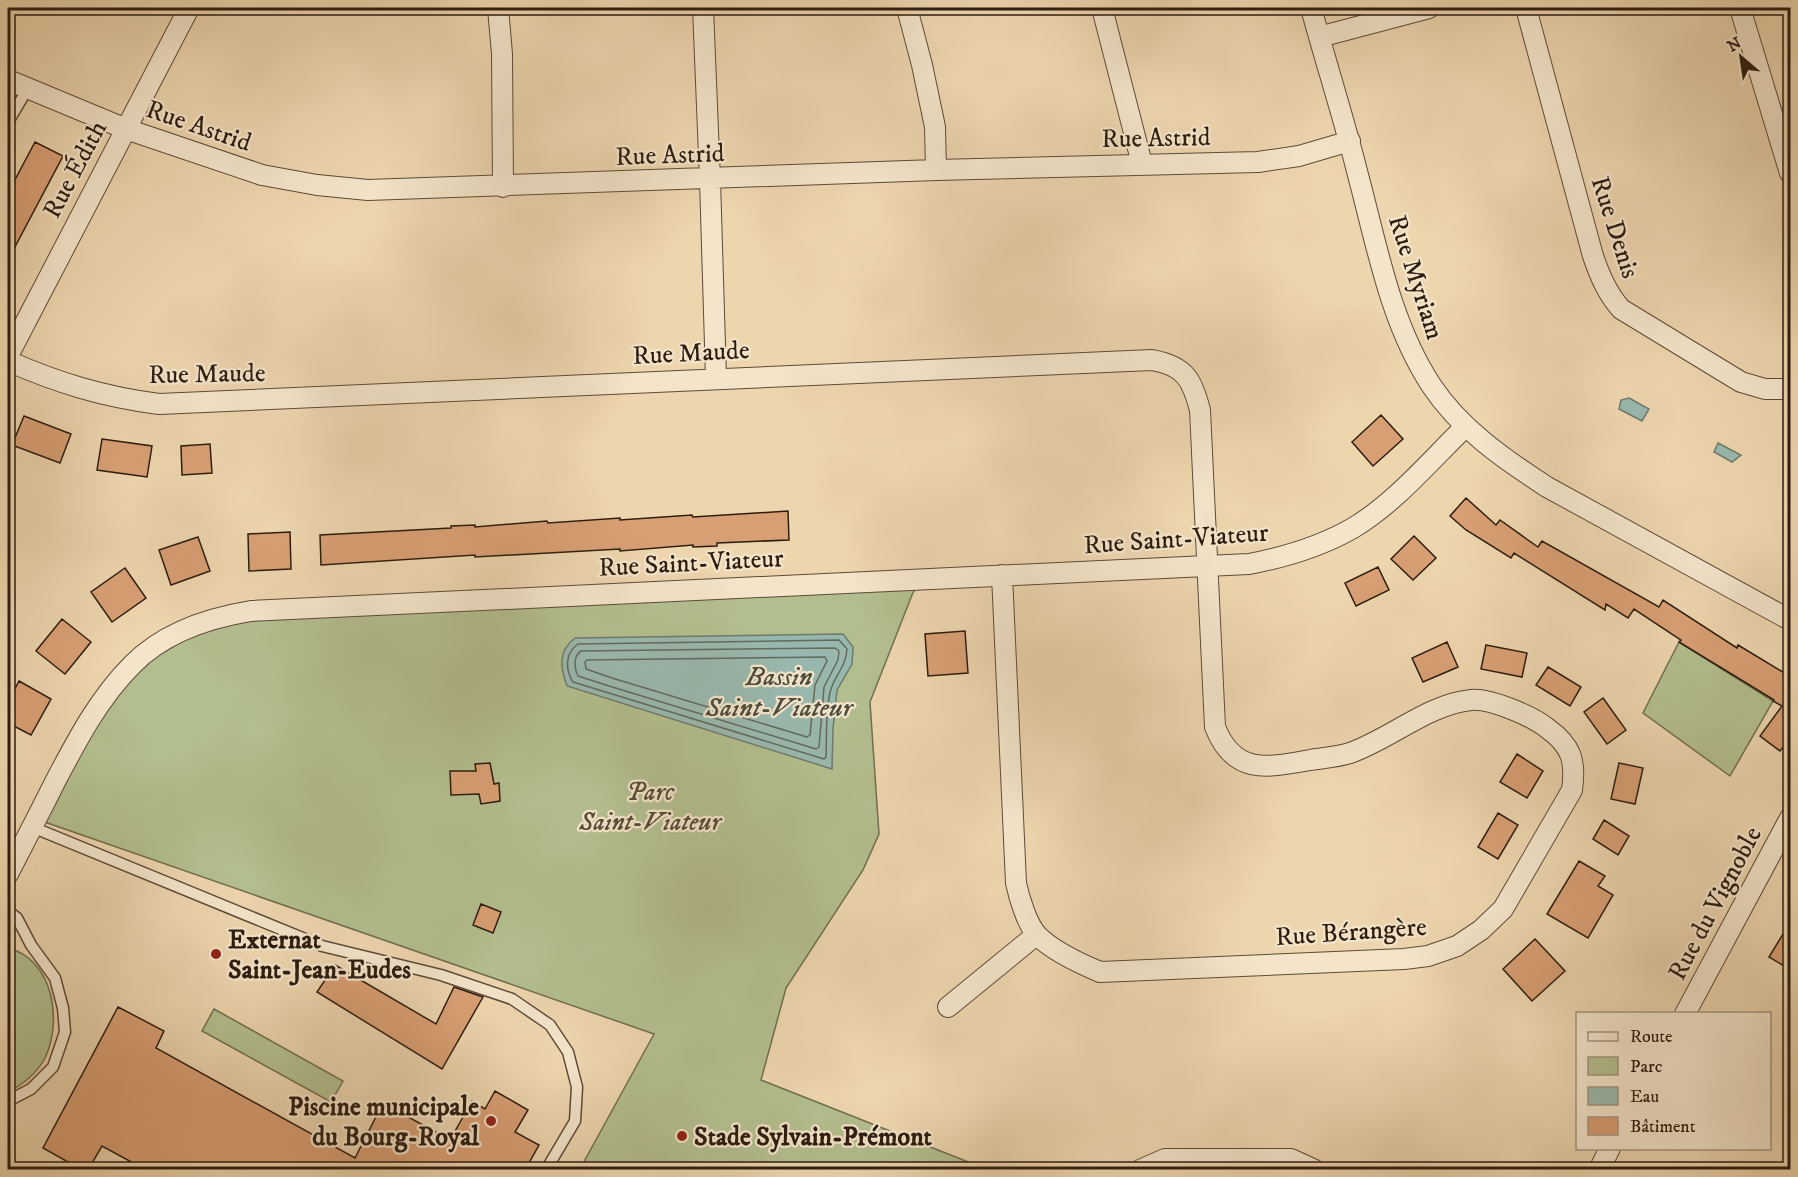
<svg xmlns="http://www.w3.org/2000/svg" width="1798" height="1177" font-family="'IM FELL DW Pica',serif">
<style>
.green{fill:#b3be8e;stroke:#706e4f;stroke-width:1.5}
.water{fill:#99b8ad;stroke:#6e7a6e;stroke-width:1.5}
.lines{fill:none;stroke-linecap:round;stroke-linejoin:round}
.shore{stroke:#636a5e;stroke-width:1.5}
.building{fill:#d89f74;stroke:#2d1d10;stroke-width:1.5}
.lane-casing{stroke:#5d4b38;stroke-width:13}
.street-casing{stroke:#5d4b38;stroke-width:22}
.lane{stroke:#f3e4ca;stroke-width:10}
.street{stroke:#f3e4ca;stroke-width:20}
.poi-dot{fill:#8f2418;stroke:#f3e4ca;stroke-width:2}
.labels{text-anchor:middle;stroke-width:4.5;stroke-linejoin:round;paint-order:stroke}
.street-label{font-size:26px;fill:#2d1d10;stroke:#f3e4ca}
.park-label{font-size:26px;font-style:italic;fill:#554d36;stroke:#f3e4ca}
.poi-label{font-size:26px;font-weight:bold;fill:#2d1d10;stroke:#f3e4ca;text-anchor:start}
.water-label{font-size:27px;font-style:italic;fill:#4d4c3f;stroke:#f3e4ca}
</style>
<rect width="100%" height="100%" fill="#edd5ae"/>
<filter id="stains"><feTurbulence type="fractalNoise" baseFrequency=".00333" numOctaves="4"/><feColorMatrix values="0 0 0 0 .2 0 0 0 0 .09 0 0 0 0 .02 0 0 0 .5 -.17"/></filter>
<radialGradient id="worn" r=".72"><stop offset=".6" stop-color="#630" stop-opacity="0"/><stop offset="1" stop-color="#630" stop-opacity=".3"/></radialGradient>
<!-- green -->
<path class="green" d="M921,578L912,595L870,702L879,834L863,870L786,988L761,1080L986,1169H580L654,1034L36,819L132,664L209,619Z
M1679,642L1773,701L1730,776L1643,713Z
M8,948C53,959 63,1020 45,1058C37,1073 22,1085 8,1092Z
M214,1009L343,1081L331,1102L202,1031Z"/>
<!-- water -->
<path class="water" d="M1629,398L1649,409L1642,421L1619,409L1621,400Z
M1718,443L1741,455L1732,462L1714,452Z
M843,634L853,647L852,664L837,690L833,729L832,769L567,686C560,667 558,651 575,638Z"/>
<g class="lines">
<!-- shore -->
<path class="shore" d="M839,640L847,649C846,667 836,673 831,689C825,708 827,737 826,757L824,759L573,682C565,669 565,653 578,644Z
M835,648L839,651L838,660L824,687L819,747L816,749L609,686L578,676C574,668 573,656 581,651Z
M825,657L827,661L815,685L810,735L807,737L612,678L586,669L585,662L587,660Z"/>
</g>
<!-- building -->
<path class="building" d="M35,142L63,156L8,260V193Z
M1381,415L1403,439L1373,466L1352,442Z
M24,416L71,434L60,463L12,445Z
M102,439L152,446L147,477L97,470Z
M210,444L212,473L182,475L181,446Z
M1466,498L1496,525L1500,520L1538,547L1542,541L1659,607L1663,600L1737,648L1738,645L1791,677V737L1780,751L1760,736L1782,706L1773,701L1774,700L1679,642L1681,640L1634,609L1628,618L1606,604L1605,610L1514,553L1511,558L1466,530L1450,516Z
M788,511L789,540L717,543V546L693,547V545L620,551V549L475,557V555L321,565L320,535L451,528V526L475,525V527L547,521L548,523L620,518V520L692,515L693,517Z
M290,532L291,569L249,571L248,534Z
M1414,536L1436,558L1413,580L1391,559Z
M198,537L210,571L171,585L159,550Z
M1378,567L1389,590L1356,606L1345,583Z
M125,568L146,598L112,622L91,592Z
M62,619L91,642L65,674L36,651Z
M965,631L968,673L928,676L925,634Z
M1447,642L1458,667L1423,682L1412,658Z
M1486,645L1527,653L1522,677L1481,669Z
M1548,667L1581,687L1570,706L1536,685Z
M19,681L51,699L31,735L8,723V702Z
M1603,698L1626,730L1607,744L1584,712Z
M1517,754L1543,771L1527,798L1500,782Z
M490,763L494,784L499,783L500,801L481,804L479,794L451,795L450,771H476L475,764Z
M1619,763L1643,768L1635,804L1611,799Z
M1498,813L1518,825L1498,859L1478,847Z
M1604,820L1629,836L1618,855L1593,839Z
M1579,861L1605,876L1598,886L1613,895L1588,938L1547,914Z
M481,904L501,912L493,933L473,925Z
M1791,921V970L1769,957Z
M1535,939L1565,971L1532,1001L1503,969Z
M335,965L436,1024L454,987L483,997L442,1069L317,992Z
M118,1007L164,1031L156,1048L355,1158L383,1103L450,1140L472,1101L485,1109L495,1091L528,1110L515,1132L539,1145L525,1170H146L102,1146L88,1170H82L43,1148Z"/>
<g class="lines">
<!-- lane casing -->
<g class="lane-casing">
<path id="lane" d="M8,122L28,88
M32,827L322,946L441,975L512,999L550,1025L568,1052L577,1087L575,1121L546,1170
M8,911L17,918L31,945L55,978L63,1008L65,1032L53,1067L31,1089L8,1101"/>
</g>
<!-- street casing -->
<g class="street-casing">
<path id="street" d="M498,8L502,54L503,187
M703,8L710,180L716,378
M907,8L922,65L935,127L936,170
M1102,8L1142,164
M1311,8C1326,63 1344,119 1358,175C1377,246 1390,322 1431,385C1460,429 1504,459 1547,487L1790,620
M1526,8L1593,256C1600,276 1607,293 1621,309L1741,382L1765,389H1785L1790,386
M1740,8L1790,173
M1319,37L1429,8
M8,80L126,129L262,175L317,185L368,190L936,170L1258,162L1299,156L1350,141
M8,356L189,8
M8,361C58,383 104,397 159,404L1152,360C1185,366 1192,379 1200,410L1215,727C1234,775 1266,768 1310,760C1323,758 1338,757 1350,753C1390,739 1429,704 1471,700C1490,698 1532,716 1547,728C1572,746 1576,761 1572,790L1503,909L1481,930L1457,946L1428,956L1404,959L1100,972C1081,964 1053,951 1038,936C1027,925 1019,897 1016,883L1002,575
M8,874C24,843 40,812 56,780C77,740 99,698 132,665C163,633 208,618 251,611L1249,564C1286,557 1320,547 1353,528C1395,503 1430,461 1465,427
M948,1007L1036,935
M1685,1014L1790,818
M1140,1170L1165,1159H1291L1315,1170
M1599,1170L1610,1148"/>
</g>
<!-- lane -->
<use href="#lane" class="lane"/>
<!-- street -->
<use href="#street" class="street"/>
</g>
<!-- markers -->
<g class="poi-dot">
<circle cx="216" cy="954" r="6"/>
<circle cx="491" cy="1121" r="6"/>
<circle cx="682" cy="1136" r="6"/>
</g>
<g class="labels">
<!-- street labels -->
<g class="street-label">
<text transform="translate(199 125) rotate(19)" y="9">Rue Astrid</text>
<text transform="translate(1156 137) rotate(-1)" y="9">Rue Astrid</text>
<text transform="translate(670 154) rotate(-2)" y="9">Rue Astrid</text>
<text transform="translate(74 169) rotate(-62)" y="9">Rue Édith</text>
<text transform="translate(1616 227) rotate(72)" y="9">Rue Denis</text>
<text transform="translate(1417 277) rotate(72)" y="9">Rue Myriam</text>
<text transform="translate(691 352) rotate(-3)" y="9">Rue Maude</text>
<text transform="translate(207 373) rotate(-1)" y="9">Rue Maude</text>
<text transform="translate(1176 538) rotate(-4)" y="9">Rue Saint-Viateur</text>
<text transform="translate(691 562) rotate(-3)" y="9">Rue Saint-Viateur</text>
<text transform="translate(1714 903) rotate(-62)" y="9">Rue du Vignoble</text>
<text transform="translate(1351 931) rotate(-4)" y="9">Rue Bérangère</text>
</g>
<!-- park labels -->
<g class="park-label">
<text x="650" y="800">Parc<tspan x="650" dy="30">Saint-Viateur</tspan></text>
</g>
<!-- poi labels -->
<g class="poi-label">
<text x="228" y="948">Externat<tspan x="228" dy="30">Saint-Jean-Eudes</tspan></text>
<text x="479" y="1115" text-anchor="end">Piscine municipale<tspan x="479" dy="30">du Bourg-Royal</tspan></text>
<text x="694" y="1145">Stade Sylvain-Prémont</text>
</g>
<!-- water labels -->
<g class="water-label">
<text x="779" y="685">Bassin<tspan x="779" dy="31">Saint-Viateur</tspan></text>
</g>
</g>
<!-- margin -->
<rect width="1798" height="1177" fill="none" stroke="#edd5ae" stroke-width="30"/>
<rect x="9" y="9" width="1780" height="1159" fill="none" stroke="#2d1d10" stroke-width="3"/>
<rect x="15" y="15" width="1768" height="1147" fill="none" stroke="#2d1d10" stroke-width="1.5"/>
<!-- legend -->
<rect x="1576" y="1012" width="195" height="138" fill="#f3e4ca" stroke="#a49480" stroke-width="1.5"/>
<rect x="1588" y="1032" width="30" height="9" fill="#f3e4ca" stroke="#a49480" stroke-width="1.5"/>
<text x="1630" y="1042" font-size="18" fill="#2d1d10">Route</text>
<rect x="1588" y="1057" width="30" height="18" fill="#b3be8e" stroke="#a49480" stroke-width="1.5"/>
<text x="1630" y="1072" font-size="18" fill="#2d1d10">Parc</text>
<rect x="1588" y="1087" width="30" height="18" fill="#99b8ad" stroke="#a49480" stroke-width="1.5"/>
<text x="1630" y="1102" font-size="18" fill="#2d1d10">Eau</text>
<rect x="1588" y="1117" width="30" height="18" fill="#d89f74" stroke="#a49480" stroke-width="1.5"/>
<text x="1630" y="1132" font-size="18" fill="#2d1d10">Bâtiment</text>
<!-- north arrow -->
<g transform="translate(1741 57) rotate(331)" stroke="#f3e4ca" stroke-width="4.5" paint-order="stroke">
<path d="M0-4.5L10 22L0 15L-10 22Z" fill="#2d1d10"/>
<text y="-9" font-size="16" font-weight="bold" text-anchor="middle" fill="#2d1d10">N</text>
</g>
<rect width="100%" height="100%" filter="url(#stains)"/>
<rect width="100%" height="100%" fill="url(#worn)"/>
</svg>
